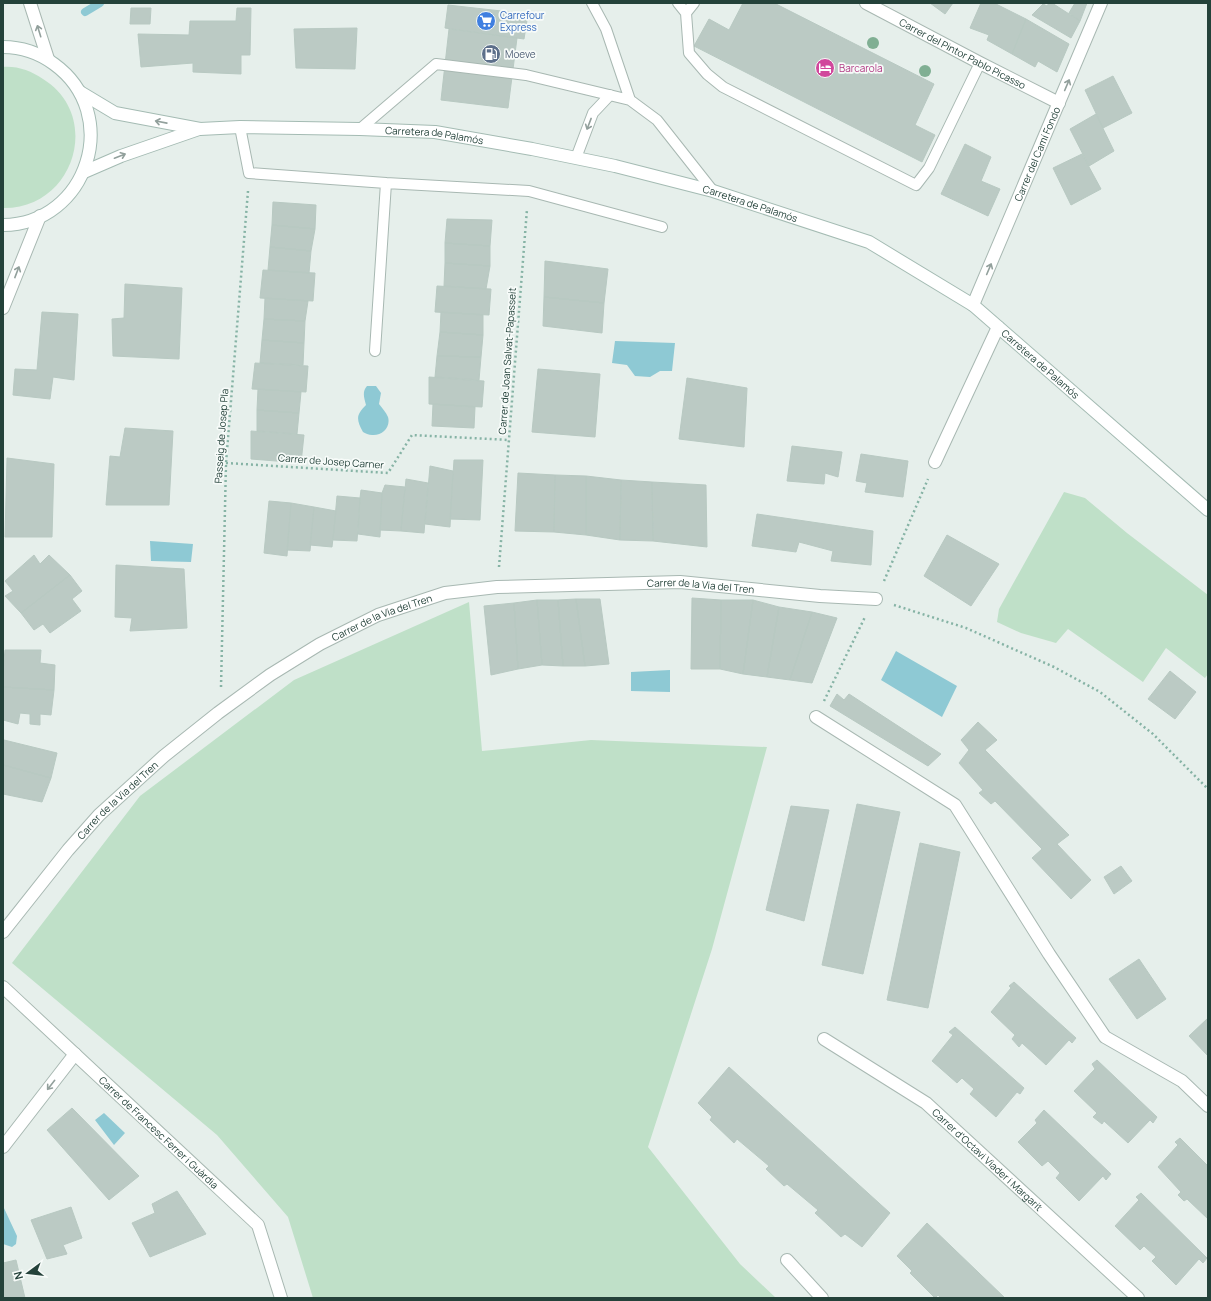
<svg xmlns="http://www.w3.org/2000/svg" width="1211" height="1301" font-family="Manrope,sans-serif">
<style>
.green{fill:#bfe0c8}
.water{fill:#8ec9d4}
.lines{fill:none;stroke-linecap:round;stroke-linejoin:round}
.stream{stroke:#8ec9d4;stroke-width:8}
.building{fill:#bbcac4;stroke:#b8c9c2}
.service-casing{stroke:#a8b8b2;stroke-width:12}
.minor-casing{stroke:#a8b8b2;stroke-width:14}
.tertiary-casing{stroke:#a8b8b2;stroke-width:14}
.secondary-casing{stroke:#a4bbb3;stroke-width:14}
.path{stroke:#86b3a5;stroke-width:2.5;stroke-dasharray:2 3;stroke-linecap:butt}
.service{stroke:#fff;stroke-width:10}
.minor{stroke:#fff;stroke-width:12}
.tertiary{stroke:#fff;stroke-width:12}
.secondary{stroke:#fff;stroke-width:12}
.tree{fill:#80af93}
.oneway{stroke:#92a09c}
.labels{text-anchor:middle;stroke-width:3.5;stroke-linejoin:round;paint-order:stroke}
.shop-label{font-size:10px;fill:#366cbe;stroke:#f7fbf9;text-anchor:start}
.street-label{font-size:10px;fill:#24423a;stroke:#f7fbf9}
.service-label{font-size:10px;fill:#4e5e75;stroke:#f7fbf9;text-anchor:start}
.hotel-label{font-size:10px;fill:#b23c85;stroke:#f7fbf9;text-anchor:start}
</style>
<rect width="100%" height="100%" fill="#e6efeb"/>
<!-- green -->
<path class="green" d="M3,67C18,66 31,71 43,79C103,116 74,209 3,208Z
M1064,492L1085,498L1127,533L1208,595V674L1205,678L1166,648L1143,682L1068,629L1056,643L1021,633L997,622L999,609Z
M469,602L482,751L591,740L767,747L712,949L648,1147L740,1264L776,1298H313L288,1217L217,1135L12,963L140,796L294,680Z"/>
<!-- water -->
<path class="water" d="M615,341L675,343L672,371H660L650,377L635,376L627,365L612,363Z
M367,386H376L381,393L379,404C382,408 386,412 388,417C391,427 382,436 372,435C369,435 365,433 363,432C356,419 356,415 366,405C364,397 362,392 367,386Z
M150,541L193,544L191,562L151,561Z
M896,651L957,686L942,717L881,680Z
M670,670V692L631,691V672Z
M104,1113L125,1133L114,1145L95,1120Z
M3,1206L17,1236L16,1244L12,1247L3,1244Z"/>
<g class="lines">
<!-- stream -->
<path class="stream" d="M85,12L100,3"/>
</g>
<!-- building -->
<path class="building" d="M743,3H774L934,84L915,125L935,135L922,162L694,46L709,19L729,30Z
M930,3H953L945,14Z
M981,3H994L1026,19L1012,54L987,40L989,35L970,28Z
M1049,3H1052L1080,21L1071,38L1032,15L1043,4L1047,6Z
M1075,3H1087L1080,21L1069,13Z
M448,5L528,14L524,39L445,28Z
M131,8H151L150,24H130Z
M237,8H251L250,55H241V74L193,72V63L141,67L138,34L189,35L190,21H236Z
M1026,19L1069,44L1057,72L1038,61L1035,67L1012,54Z
M357,28L355,69L296,68L294,29Z
M449,29L517,38L508,108L441,100Z
M1113,76L1132,113L1103,128L1085,90Z
M1096,114L1114,151L1089,166L1070,129Z
M965,144L991,157L981,181L1000,189L988,216L941,194Z
M1082,154L1101,189L1071,205L1053,168Z
M273,202L316,205L315,229L272,225Z
M447,219L492,220L490,246L445,243Z
M272,225L315,229L311,251L270,247Z
M445,243L490,246V266L445,263Z
M270,247L311,251L309,273L268,270Z
M545,261L608,269L604,303L544,297Z
M445,263L490,266L486,289L444,286Z
M263,270L315,273L313,301L260,298Z
M125,284L182,288L179,359L113,356L112,319L124,318Z
M437,286L491,289L489,315L435,312Z
M544,297L604,303L602,333L543,326Z
M265,298L308,301L305,321L264,319Z
M42,312L78,314L74,380L53,377L50,399L13,395L15,369L37,370Z
M441,312L483,315V335L440,332Z
M264,319L305,321L304,343L262,340Z
M440,332L483,335L481,357L437,356Z
M262,340L304,343L303,365L260,363Z
M437,356L481,357L479,380L435,377Z
M255,363L308,366L306,392L252,389Z
M538,369L600,374L595,437L532,432Z
M429,377L484,381L482,407L429,404Z
M687,378L747,388L744,447L679,439Z
M258,389L301,392L299,413L257,410Z
M433,404L475,407L474,428L432,426Z
M257,410L299,413L297,434L257,431Z
M125,428L173,431L169,505H106L110,456L120,457Z
M251,431L304,435L301,463L251,459Z
M792,446L842,452L838,477L825,473L824,484L787,481Z
M861,454L908,461L903,497L865,492L867,483L856,481Z
M7,458L54,464L52,537H5Z
M454,460H483L480,520L450,519Z
M430,466L453,471L450,527L425,524Z
M518,473L555,475L554,532L515,531Z
M555,475L586,476V535L554,532Z
M586,476L621,480L620,540L586,535Z
M406,479L428,483L424,533L401,531Z
M621,480L652,482L653,541L620,540Z
M652,482L706,485L707,547L653,541Z
M385,485L405,487L401,531L380,530L382,493Z
M361,490L382,493L380,537L358,534L360,498Z
M337,496L360,498L357,541L333,540Z
M269,501L291,503L287,556L264,553Z
M291,503L314,507L310,551L287,550Z
M314,507L336,511L332,547L310,545Z
M757,514L873,531L871,565L831,561L833,551L799,542L796,552L752,546Z
M947,535L999,564L971,606L924,576Z
M34,555L40,564L49,555L70,575L21,613L5,596L13,591L5,581Z
M116,565L184,569L187,628L130,631L132,618L115,617Z
M70,575L82,591L72,599L81,611L50,633L43,624L34,630L21,613Z
M692,598L721,600L720,669H691Z
M576,599L585,666H563L558,600Z
M576,599H600L609,664L585,666Z
M537,600H558L563,666L542,665Z
M537,600L542,665L518,669L514,603Z
M721,600H753L743,674L720,669Z
M753,600L779,607L767,677L743,674Z
M514,603L518,669L491,675L484,606Z
M779,607L812,612L790,680L767,677Z
M812,612L837,618L812,683L790,680Z
M5,650H41L40,663L55,665L54,690L3,687V671Z
M1170,671L1196,692L1175,719L1148,699Z
M3,687L54,690L51,715L40,714V725L30,724V714L20,713L18,724L3,720Z
M837,694L844,700L849,694L941,754L928,766L830,706Z
M978,722L997,740L985,750L1069,835L1057,844L1091,880L1071,899L1032,858L1042,849L995,801L991,804L979,793L983,790L959,763L969,750L961,740Z
M4,740L57,753L51,778L3,765V746Z
M3,765L51,778L42,802L3,794Z
M857,804L900,812L863,974L822,965Z
M791,806L829,810L804,921L766,910Z
M920,843L960,852L928,1008L887,1000Z
M1121,866L1132,881L1114,894L1104,877Z
M1139,959L1166,999L1137,1019L1109,979Z
M1014,982L1076,1038L1072,1043L1069,1040L1046,1065L1022,1043L1019,1047L1012,1039L1015,1035L991,1012L1011,988L1009,986Z
M1208,1018V1056L1189,1036Z
M955,1027L1024,1088L1020,1094L1017,1092L996,1117L970,1094L974,1089L962,1078L957,1083L932,1061L953,1035L949,1032Z
M1097,1060L1157,1117L1153,1123L1150,1120L1128,1143L1104,1121L1102,1124L1093,1117L1097,1113L1074,1091L1095,1069L1092,1064Z
M729,1067L890,1213L862,1247L845,1234L841,1237L815,1213L818,1210L787,1184L784,1186L766,1169L769,1166L737,1139L734,1143L710,1120L712,1117L698,1103Z
M72,1108L139,1176L109,1200L47,1130Z
M1044,1110L1111,1174L1106,1180L1103,1176L1079,1201L1056,1178L1060,1173L1048,1161L1042,1166L1018,1142L1037,1123L1035,1120Z
M1180,1138L1208,1166V1219L1187,1199L1184,1201L1178,1195L1181,1192L1158,1167L1178,1145L1175,1142Z
M177,1191L206,1234L150,1257L132,1223L155,1213L152,1204Z
M1141,1193L1207,1258L1203,1263L1199,1259L1176,1285L1152,1261L1156,1257L1144,1246L1140,1250L1115,1226L1139,1200L1136,1197Z
M71,1207L82,1238L63,1245L67,1254L47,1259L31,1220Z
M927,1223L1005,1298H941L938,1295L935,1298L910,1273L912,1271L897,1256Z
M16,1260L25,1298H3V1263Z"/>
<g class="lines">
<!-- service casing -->
<g class="service-casing">
<path id="service" d="M592,3L606,29L630,100
M678,3L686,13L694,3
M686,13L689,53L707,74L723,87L916,185L929,168L980,63
M240,127L249,173L386,183L375,351
M360,129L436,64L526,75L630,100L657,120L713,191
M576,158L593,113L610,95
M386,183L529,191L662,227"/>
</g>
<!-- minor casing -->
<g class="minor-casing">
<g id="minor">
<path d="M30,3L48,59"/>
<path id="s1" d="M866,3L980,63L1059,103"/>
<path id="s2" d="M973,305L1101,3"/>
<path d="M935,462L998,327"/>
<path d="M816,717L955,805L1049,954L1105,1037L1182,1081L1208,1106"/>
<path id="s3" d="M3,932L68,850L99,815L164,756L218,713L270,675L320,644L378,615L445,593L497,587L680,582L820,596L876,599"/>
<path id="s4" d="M3,987L258,1225L281,1298"/>
<path id="s5" d="M824,1039L926,1103L1138,1298"/>
<path d="M3,1147L75,1054"/>
<path d="M787,1260L822,1298"/>
</g>
</g>
<!-- tertiary casing -->
<g class="tertiary-casing">
<path id="tertiary" d="M3,308L40,216"/>
</g>
<!-- secondary casing -->
<g class="secondary-casing">
<g id="secondary">
<path d="M3,47C22,47 39,53 54,64C123,114 88,224 3,225"/>
<path id="s6" d="M80,92L115,113L200,129L240,127L360,129L435,132L532,149L615,166L713,191L869,242L973,305L1208,510"/>
<path d="M84,172L121,156L199,129"/>
</g>
</g>
<!-- path -->
<path class="path" d="M226,463L388,473L412,435L509,440
M499,567L527,209
M884,581L928,479
M894,605L966,628L1054,667L1100,692L1153,734L1208,789
M221,687L226,463L248,191
M824,701L865,617"/>
<!-- service -->
<use href="#service" class="service"/>
<!-- minor -->
<use href="#minor" class="minor"/>
<!-- tertiary -->
<use href="#tertiary" class="tertiary"/>
<!-- secondary -->
<use href="#secondary" class="secondary"/>
</g>
<!-- trees -->
<g class="tree">
<circle cx="873" cy="43" r="6"/>
<circle cx="925" cy="71" r="6"/>
</g>
<!-- one-way arrows -->
<defs><path id="oneway-shaft" d="M-6 0H5M1.5-3L5.5 0L1.5 3" fill="none" stroke-width="1.6" stroke-linecap="round" stroke-linejoin="round"/></defs>
<g class="oneway">
<use href="#oneway-shaft" transform="translate(39 31) rotate(-107)"/>
<use href="#oneway-shaft" transform="translate(1067 85) rotate(-67)"/>
<use href="#oneway-shaft" transform="translate(161 122) rotate(-169)"/>
<use href="#oneway-shaft" transform="translate(589 124) rotate(111)"/>
<use href="#oneway-shaft" transform="translate(120 156) rotate(-21)"/>
<use href="#oneway-shaft" transform="translate(989 269) rotate(-67)"/>
<use href="#oneway-shaft" transform="translate(17 272) rotate(-69)"/>
<use href="#oneway-shaft" transform="translate(51 1085) rotate(128)"/>
</g>
<!-- icons -->
<defs>
<g id="supermarket-disc" transform="scale(1)"><circle r="9.5" fill="#3f7fe0" stroke="#f7fbf9"/><path d="M-6-5.5h2.5l.6 2H6L4.5 2H-2.5L-4.4-4H-6ZM-1.5 3.2a1.3 1.3 0 1 0 .1 0ZM3 3.2a1.3 1.3 0 1 0 .1 0Z" fill="#fff"/></g>
<g id="fuel-disc" transform="scale(1)"><circle r="9.5" fill="#5c6f8a" stroke="#f7fbf9"/><path d="M-5.5-6h7V0h2V4h1.3V-2.5L3-4.5l.8-.8L6-3V5H2.5V1h-1V6h-7ZM-4.2-4.7v3.2H.2V-4.7Z" fill="#fff"/></g>
<g id="hotel-disc" transform="scale(1)"><circle r="9.5" fill="#d1479c" stroke="#f7fbf9"/><path d="M-6-4.5h1.5V1H6V5H4.5V3h-9V5H-6ZM-4 0a1.8 1.8 0 1 1 3.6 0ZM.5 0V-2.5h3Q6-2.5 6 0Z" fill="#fff"/></g>
</defs>
<g fill-rule="evenodd">
<use href="#supermarket-disc" x="486" y="21"/>
<use href="#fuel-disc" x="491" y="54"/>
<use href="#hotel-disc" x="825" y="68"/>
</g>
<g class="labels">
<!-- shop labels -->
<g class="shop-label">
<text x="500" y="19">Carrefour<tspan x="500" dy="12">Express</tspan></text>
</g>
<!-- street labels -->
<g class="street-label">
<text dy="4" stroke="none"><textPath href="#s1" startOffset="109">Carrer del Pintor Pablo Picasso</textPath></text>
<text dy="4" stroke="none"><textPath href="#s6" startOffset="362">Carretera de Palamós</textPath></text>
<text dy="4" stroke="none"><textPath href="#s2" startOffset="164">Carrer del Camí Fondo</textPath></text>
<text dy="4" stroke="none"><textPath href="#s6" startOffset="686">Carretera de Palamós</textPath></text>
<text transform="translate(507 361) rotate(-86)" y="4">Carrer de Joan Salvat-Papasseit</text>
<text dy="4" stroke="none"><textPath href="#s6" startOffset="1022">Carretera de Palamós</textPath></text>
<text transform="translate(221 436) rotate(-86)" y="4">Passeig de Josep Pla</text>
<text transform="translate(331 461) rotate(4)" y="4">Carrer de Josep Carner</text>
<text dy="4" stroke="none"><textPath href="#s3" startOffset="823">Carrer de la Via del Tren</textPath></text>
<text dy="4" stroke="none"><textPath href="#s3" startOffset="499">Carrer de la Via del Tren</textPath></text>
<text dy="4" stroke="none"><textPath href="#s3" startOffset="175">Carrer de la Via del Tren</textPath></text>
<text dy="4" stroke="none"><textPath href="#s4" startOffset="213">Carrer de Francesc Ferrer i Guàrdia</textPath></text>
<text dy="4" stroke="none"><textPath href="#s5" startOffset="204">Carrer d'Octavi Viader i Margarit</textPath></text>
</g>
<!-- service labels -->
<g class="service-label">
<text x="505" y="58">Moeve</text>
</g>
<!-- hotel labels -->
<g class="hotel-label">
<text x="839" y="72">Barcarola</text>
</g>
</g>
<!-- border -->
<rect width="1211" height="1301" fill="none" stroke="#24423a" stroke-width="8"/>
<!-- north arrow -->
<g transform="translate(28 1273) rotate(255)" stroke="#f7fbf9" stroke-width="3" paint-order="stroke">
<path d="M0-3L7 15L0 10L-7 15Z" fill="#24423a"/>
<text y="-6" font-size="11" font-weight="bold" text-anchor="middle" fill="#24423a">N</text>
</g>
</svg>
